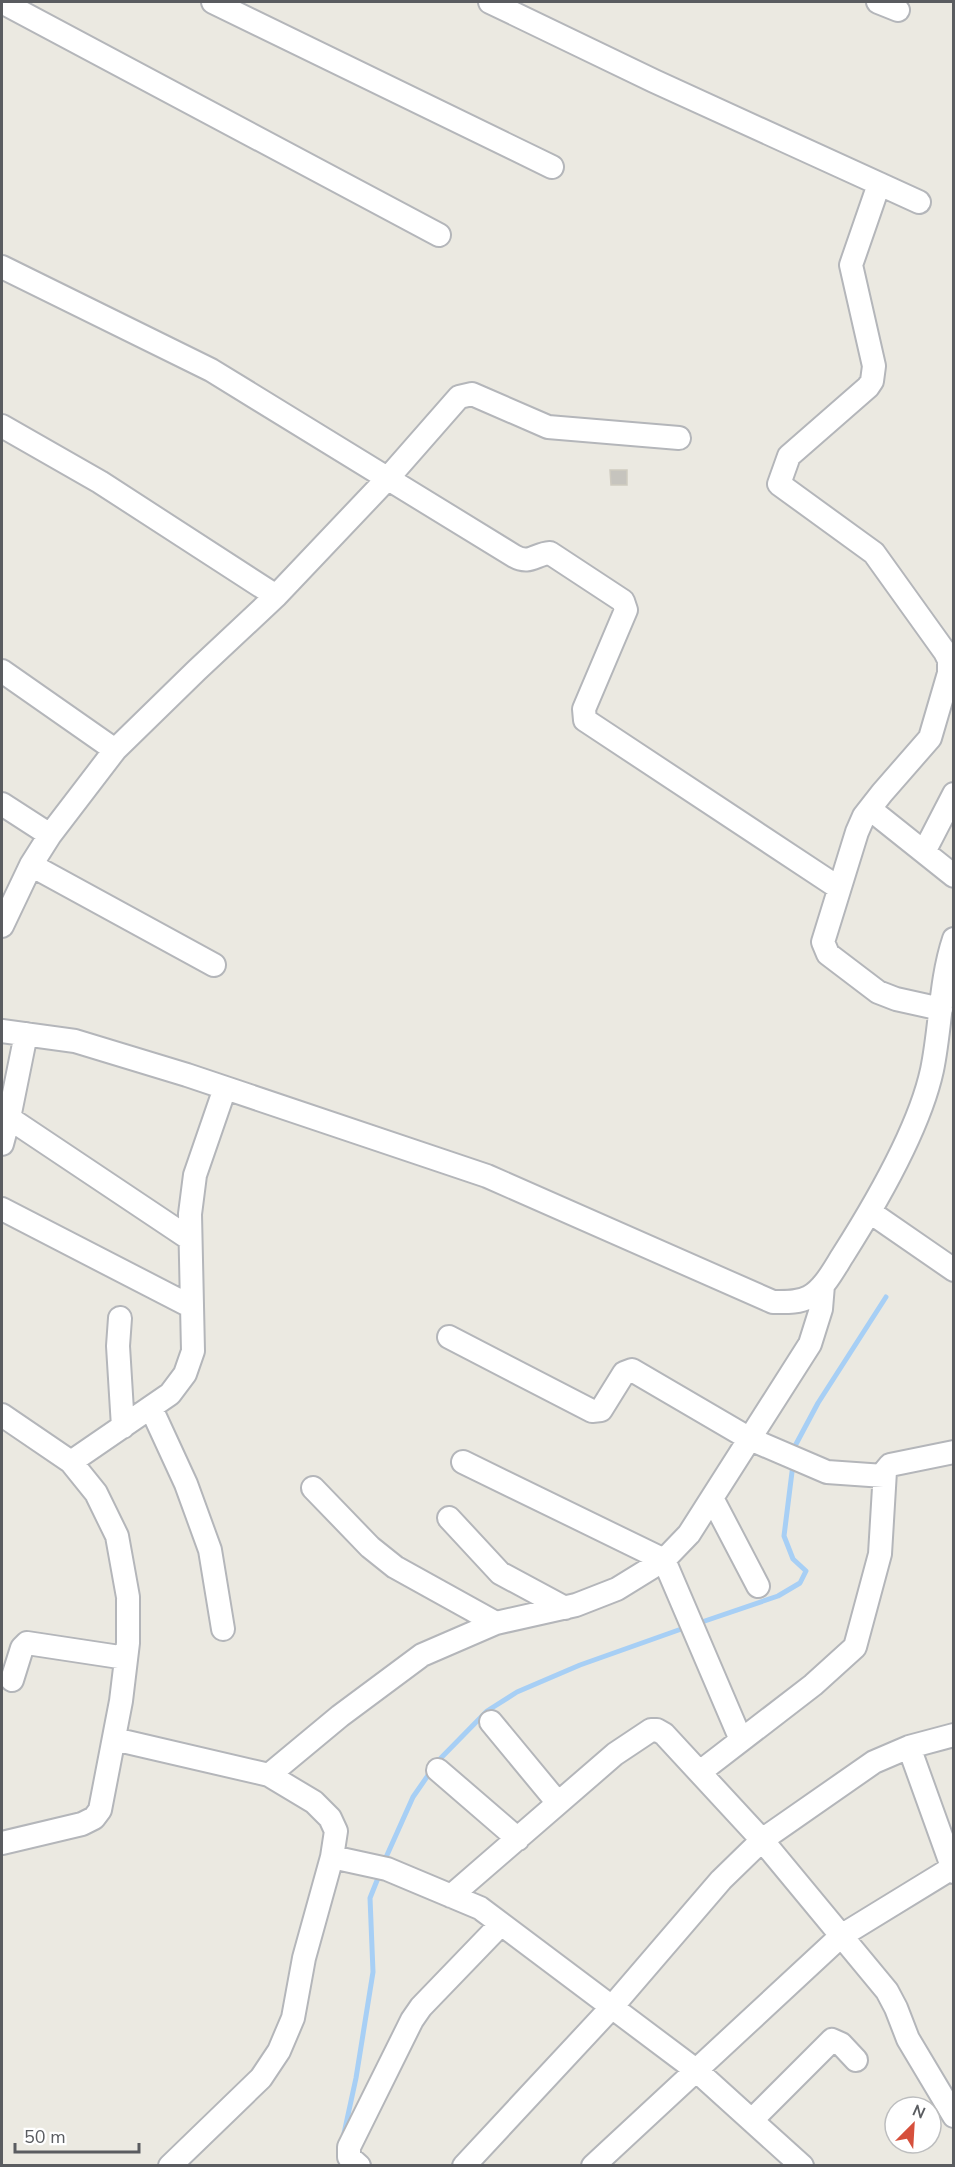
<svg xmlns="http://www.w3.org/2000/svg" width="955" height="2167" font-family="'Nunito Sans',sans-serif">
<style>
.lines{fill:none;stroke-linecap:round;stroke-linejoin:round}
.stream{stroke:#a7cff5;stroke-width:5}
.building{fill:#c6c4be;stroke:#cfcbc0;stroke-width:1.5}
.minor-casing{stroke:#b4b6ba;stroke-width:26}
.minor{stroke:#fff;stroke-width:22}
</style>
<rect width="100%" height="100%" fill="#ebe9e1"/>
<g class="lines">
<!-- stream -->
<path class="stream" d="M795,1452V1446L818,1403L886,1297
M696,1624L778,1596L800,1583L806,1571L793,1559L784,1536L793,1464
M436,1763L487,1711L517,1692L580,1665L687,1627
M383,1864L413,1797L431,1771
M343,2138L356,2078L373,1972L370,1898L380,1873"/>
</g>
<!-- building -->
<path class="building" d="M610,470H627V485H611Z"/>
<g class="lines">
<!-- minor casing -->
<g class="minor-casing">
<path id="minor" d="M2,2L439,235
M213,2L552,167
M490,2L654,81L919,202
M878,2L898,10
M879,184L851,265L874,366L872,381L868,387L789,456L779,484L874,553L945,652L949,660V673L930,738L882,793L864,816L857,832L823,942L828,954L878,992L896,999L941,1009
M2,267L211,370L514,556C530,565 535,554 550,553L623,601L626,610L584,709L585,720L839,888
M2,426L100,482L276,596
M2,671L115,750
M2,804L50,835
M870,809L954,876
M924,852L954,794
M31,865L214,965
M2,926L31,865L50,835L115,750L197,670L276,596L388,478L459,397L472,394L548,427L679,438
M2,1031L75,1041L187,1075L487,1176L773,1302C785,1302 798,1303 809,1297C824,1289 834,1269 843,1255C876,1203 919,1130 932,1070C941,1027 940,981 954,939
M9,1118L190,1239
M2,1144L9,1118L26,1034
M2,1209L192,1307
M870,1212L954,1270
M120,1318L118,1346L123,1427
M449,1337L592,1411L601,1410L624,1373L632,1370L750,1439L827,1472L884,1476
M151,1408L186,1484L210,1550L223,1629
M2,1415L71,1462L96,1493L117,1536L128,1597V1643L121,1701L100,1810L94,1818L82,1824L2,1843
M71,1462L170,1394L185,1374L193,1351L190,1214L195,1175L225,1088
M463,1462L664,1560L741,1740
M313,1488L370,1547L395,1567L496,1623
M712,1498L758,1586
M449,1518L500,1573L565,1608
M12,1680L22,1648L27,1643L126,1658
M491,1722L558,1803
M114,1739L269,1775L314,1802L330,1818L336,1831L332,1857L304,1958L293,2018L279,2051L261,2078L170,2166
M909,1747L954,1872
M438,1770L518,1839
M700,1772L813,1685L855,1647L880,1554L885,1471L890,1465L954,1452
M269,1775L340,1716L422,1655L496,1623L576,1605L617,1589L664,1560L689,1534L810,1344L821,1309L823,1285
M332,1857L387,1869L480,1908L697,2071L802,2166
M451,1896L615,1754L651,1730H657L664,1734L762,1840L887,1991L896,2008L908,2039L954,2116
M752,2120L832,2040L841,2044L856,2060
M359,2166L349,2157V2147L412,2020L421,2007L501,1924
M464,2166L611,2008L721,1880L762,1840L874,1762L909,1747L954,1735
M593,2166L841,1936L952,1868"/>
</g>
<!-- minor -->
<use href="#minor" class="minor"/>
</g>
<!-- border -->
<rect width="955" height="2167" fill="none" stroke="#5a5c60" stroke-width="6"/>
<!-- north arrow -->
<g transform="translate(913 2125) rotate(24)"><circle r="28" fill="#ffffff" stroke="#bdbebf" stroke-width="1.5"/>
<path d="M0-4.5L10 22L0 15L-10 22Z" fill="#d6503c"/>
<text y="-9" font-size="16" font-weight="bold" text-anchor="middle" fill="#5a5c60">N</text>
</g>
<!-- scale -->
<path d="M15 2143v9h124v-9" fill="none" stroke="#5a5c60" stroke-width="3"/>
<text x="24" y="2143" font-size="18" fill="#5a5c60" stroke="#ffffff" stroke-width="4.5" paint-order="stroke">50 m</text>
</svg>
